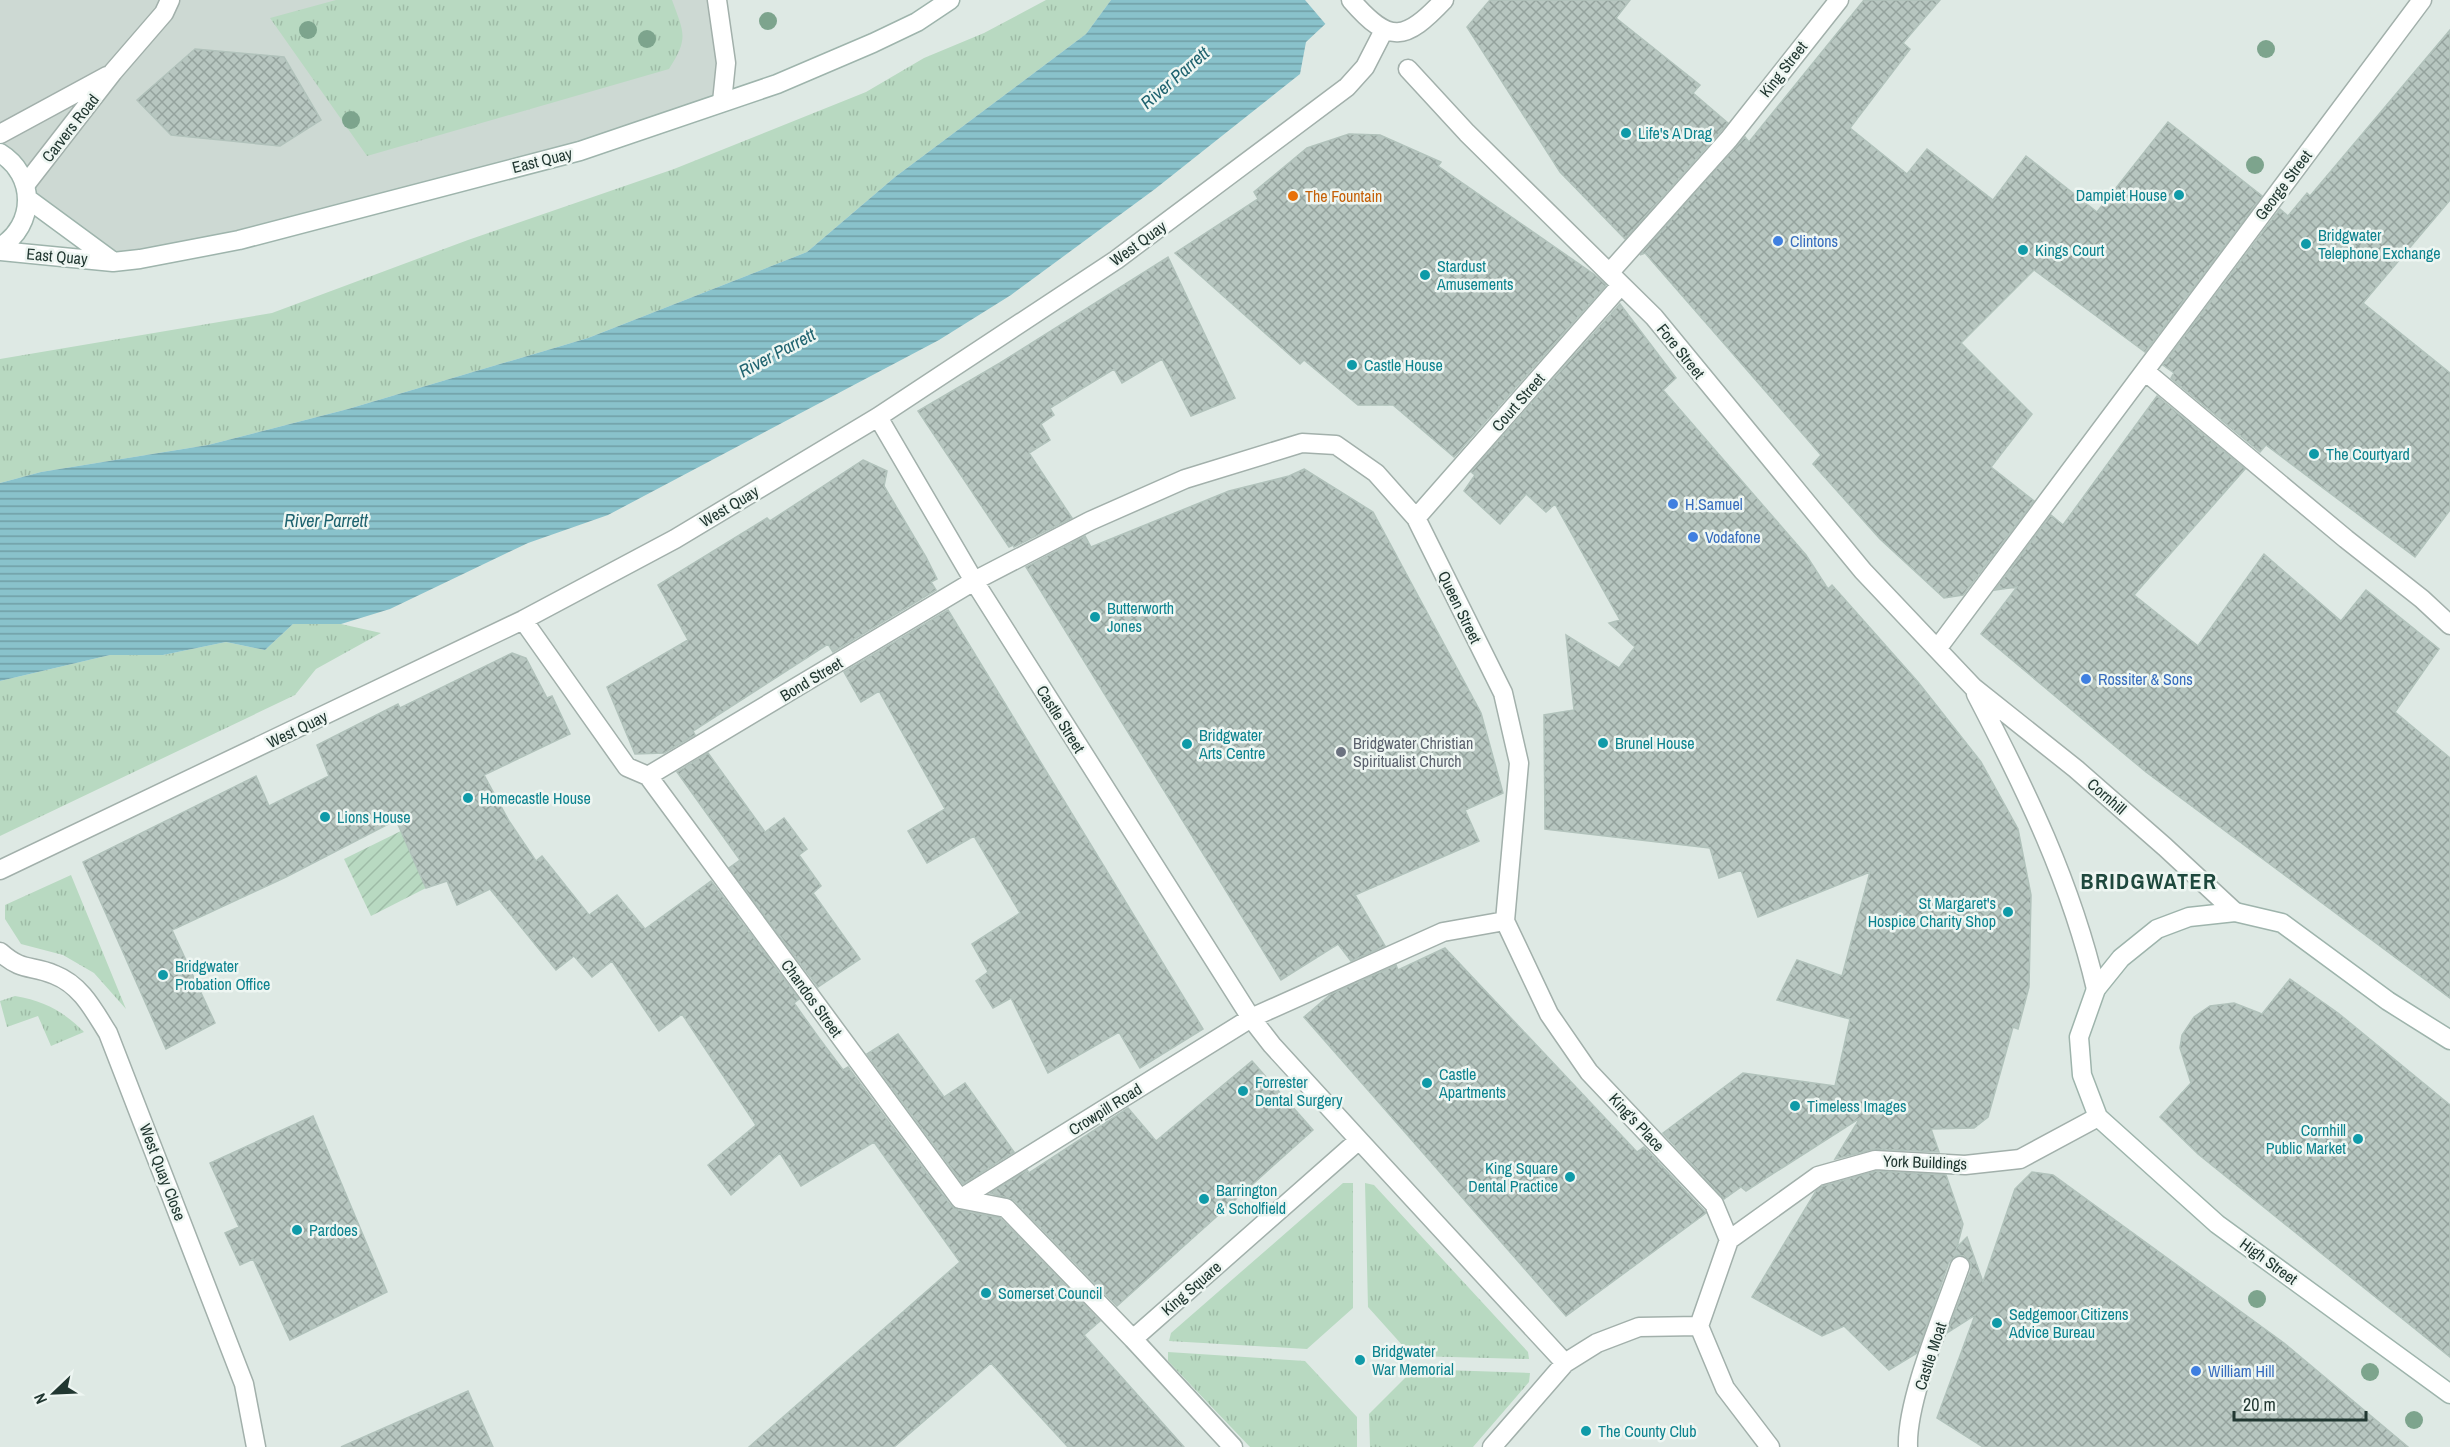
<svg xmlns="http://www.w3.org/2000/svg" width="2450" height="1447" font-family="'Archivo Narrow',sans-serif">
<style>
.built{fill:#cdd9d3}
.grass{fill:url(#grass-tufts)}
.garden{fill:url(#garden-furrows)}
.water{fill:url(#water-rules)}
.pier{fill:#dee9e4}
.building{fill:url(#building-cross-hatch);stroke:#b1c2bb;stroke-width:1.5}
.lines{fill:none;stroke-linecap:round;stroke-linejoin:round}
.street-casing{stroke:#a2b0ab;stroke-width:21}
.secondary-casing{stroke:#9eb4ac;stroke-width:21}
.street{stroke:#fff;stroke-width:18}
.secondary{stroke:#fff;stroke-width:18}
.tree{fill:#7da48d}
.culture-dot{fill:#0f9aa8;stroke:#eef6f2;stroke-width:2}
.food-dot{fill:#e8710a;stroke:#eef6f2;stroke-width:2}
.shop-dot{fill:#3f7fe0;stroke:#eef6f2;stroke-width:2}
.worship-dot{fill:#6b7280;stroke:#eef6f2;stroke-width:2}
.labels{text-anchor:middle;stroke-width:5;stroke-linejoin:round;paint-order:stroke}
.street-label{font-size:16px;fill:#213731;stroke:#eef6f2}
.culture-label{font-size:16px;fill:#0d838f;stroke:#eef6f2;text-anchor:start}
.food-label{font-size:16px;fill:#c56008;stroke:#eef6f2;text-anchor:start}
.shop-label{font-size:16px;fill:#366cbe;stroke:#eef6f2;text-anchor:start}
.worship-label{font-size:16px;fill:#5b616d;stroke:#eef6f2;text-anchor:start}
.water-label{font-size:18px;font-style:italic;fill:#1f636f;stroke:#eef6f2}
.district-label{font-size:22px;font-weight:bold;letter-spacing:1.5px;fill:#1e483d;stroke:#eef6f2}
</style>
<defs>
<pattern id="grass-tufts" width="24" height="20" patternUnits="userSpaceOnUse" patternTransform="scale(1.5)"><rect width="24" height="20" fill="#b8d9c1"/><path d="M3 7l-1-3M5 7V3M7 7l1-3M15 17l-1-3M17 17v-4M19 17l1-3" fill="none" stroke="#9ebba6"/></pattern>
<pattern id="garden-furrows" width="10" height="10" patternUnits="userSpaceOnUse" patternTransform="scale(1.5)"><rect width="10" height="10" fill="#b8d9c1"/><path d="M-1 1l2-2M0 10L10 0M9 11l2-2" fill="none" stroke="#9ebba6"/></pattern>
<pattern id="water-rules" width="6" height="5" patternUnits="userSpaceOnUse" patternTransform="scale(1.5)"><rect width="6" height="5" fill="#89c2cb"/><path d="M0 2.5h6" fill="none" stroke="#709ea5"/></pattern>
<pattern id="building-cross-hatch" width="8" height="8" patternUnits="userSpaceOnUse" patternTransform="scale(1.5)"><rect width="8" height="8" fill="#b7c6c0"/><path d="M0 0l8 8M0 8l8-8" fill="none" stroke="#94a29d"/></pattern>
</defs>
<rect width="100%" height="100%" fill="#dee9e4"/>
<!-- built -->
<path class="built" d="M0,0H717L722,102L580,151L113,262L28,199L0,153Z"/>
<!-- grass -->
<path class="grass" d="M336,0H672C684,33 689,38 669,69L367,156L270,18Z
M1046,0H1111L1086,34L895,177L807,252L588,338L348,409L208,445L41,472L0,483V359L272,313L468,240L674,169L866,92L924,58L984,33Z
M293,624H341L381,633L316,669L295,695L0,836V681L110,655H163L226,642L265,650Z
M71,875L126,1009L94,973L63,955L21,944L5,919V905Z
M15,996C44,1001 63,1011 84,1032L51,1046L38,1016L7,1027L0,1001Z
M1343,1183H1353V1308L1307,1349L1169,1341L1171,1333Z
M1365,1183L1374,1185L1528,1352L1529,1359L1412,1356L1368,1307Z
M1168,1352L1305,1361L1357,1417V1447H1250L1168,1361Z
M1414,1369L1530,1373L1529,1382L1473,1447H1370L1369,1414Z"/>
<!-- garden -->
<path class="garden" d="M401,831L426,888L371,916L344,859Z"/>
<!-- water -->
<path class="water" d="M1111,0H1351L1306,42L1300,74L1155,189L1011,295L939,340L608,515L528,543L390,609L341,624H293L265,650L226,642L163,655H110L0,681V483L41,472L208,445L348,409L588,338L807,252L895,177L1086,34Z"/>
<!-- pier -->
<path class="pier" d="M1305,0H1354L1328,27Z"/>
<!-- building -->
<path class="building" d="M1490,0H1630L1616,18L1700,85L1693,93L1728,123L1625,239L1560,172L1467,27Z
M1864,0H1940L1903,43L1910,49L1850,128L1907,174L1927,149L1993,200L2026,156L2097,212L2168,122L2262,196L2145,352L2034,270L1961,343L2032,414L1991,467L2034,501L1963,595L1944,598L1880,539L1813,464L1821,455L1645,253L1640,255L1745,137L1749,142Z
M2450,30V200L2363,303L2450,373V510L2415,557L2266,445L2260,452L2171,378L2174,373L2163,365L2280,209L2288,216L2307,193L2310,196Z
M195,49L284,57L321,120L280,146L171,135L137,100Z
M1349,134L1380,135L1441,162L1438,166L1595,275L1606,285L1454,457L1393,405H1358L1304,360L1300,364L1175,253L1258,199L1254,192L1307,148Z
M1168,257L1235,398L1191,416L1162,359L1122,383L1114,369L1050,408L1054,415L1041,424L1050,440L1029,453L1072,518L1014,547L1013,545L1009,547L918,411L1000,363Z
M1620,304L1676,378L1663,390L1806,555L1828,589L1832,585L1918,682L1981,762L2018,829L2031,895L2029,987L2018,1029L2013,1027L1988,1117L1974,1128L1931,1129L1939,1152L1875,1149L1835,1159L1860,1118L1746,1191L1741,1187L1724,1199L1663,1133L1743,1073L1835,1086L1850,1019L1777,1000L1797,960L1842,976L1870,872L1758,917L1741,870L1719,878L1710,848L1545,829L1544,715L1574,710L1566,635L1619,668L1635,647L1609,623L1620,620L1555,504L1546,512L1526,494L1500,524L1464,491L1475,475L1471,472Z
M2157,396L2245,469L2134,595L2198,646L2264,554L2341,621L2366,590L2439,649L2395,712L2450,758V998L2146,772L1981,634L2017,587L1995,590L2051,515L2063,525Z
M863,460L887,471L884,486L926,557L937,579L931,582L936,590L833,652L828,644L693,731L695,735L664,753L635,754L607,687L688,640L658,585L767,518L770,521Z
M1304,469L1373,512L1481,713L1503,793L1465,810L1479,841L1355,895L1385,946L1351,961L1338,944L1281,980L1026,567L1085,536L1091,547L1229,491L1289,476Z
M948,610L1203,1029L1140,1068L1119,1032L1048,1073L1011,998L993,1008L976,981L988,972L972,944L1020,913L974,836L927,863L908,831L945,809L879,691L861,702L844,672Z
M512,653L526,658L547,698L552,696L570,734L484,775L509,821L536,861L542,856L589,915L617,895L645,929L711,881L799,999L794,1003L819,1038L843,1070L848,1067L951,1206L958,1210L1000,1218L1100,1321L1084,1335L1184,1447H1068L991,1363L894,1447H749L960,1262L874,1142L801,1186L780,1153L731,1195L708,1165L756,1125L682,1014L659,1031L612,961L592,977L574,956L556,970L490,889L457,905L447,881L426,888L396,820L286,877L172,930L215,1023L166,1049L83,862L256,776L269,806L329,776L317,745L398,704L400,708Z
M708,753L765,832L784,818L807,849L799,855L821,886L813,893L860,959L818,987L729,868L740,860L677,772Z
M1445,948L1637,1152L1644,1147L1706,1213L1566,1316L1304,1017L1331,994L1396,965L1398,970Z
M2290,979L2338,1013L2450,1105V1357L2198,1154L2160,1117L2191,1083L2180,1048L2182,1035L2194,1017L2210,1006L2234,1003L2262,1014Z
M898,1034L944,1097L965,1083L1014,1152L963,1184L867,1054Z
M1252,1061L1313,1130L1117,1306L1014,1200L990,1193L1027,1170L1029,1173L1128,1108L1156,1141Z
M313,1116L387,1292L290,1340L253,1259L240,1265L225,1233L239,1227L210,1163Z
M1876,1171L1946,1175L1963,1224L1957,1247L1967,1237L1983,1282L2015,1189L2032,1172L2053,1175L2284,1343L2408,1447H1983L1937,1418L1975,1315L1947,1333L1971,1270V1263L1964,1256L1957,1255L1949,1262L1917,1353L1889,1370L1844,1326L1822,1336L1752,1297L1816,1191L1823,1186Z
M468,1391L493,1447H341Z"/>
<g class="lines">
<!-- street casing -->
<g class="street-casing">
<path id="street" d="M717,0L726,63L722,102
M1351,0C1390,45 1405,41 1444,0
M1408,69L1467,133L1654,317L1863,571L1973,687L2076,769L2165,847L2235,912
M0,134L107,76
M26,184L113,72L164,13L170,0
M1610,272L1729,139L1839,0
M2146,372L2346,539L2422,599L2450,625
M878,417L974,581L1251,1018L1272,1045L1359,1140
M1416,518L1621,285
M523,620L627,767L648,776L960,1199L1006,1208L1133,1339
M1937,649L2422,0
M1976,694C2026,790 2071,882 2096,989
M648,776L974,581L1090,521L1185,479L1302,443L1336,445L1376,473L1416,518L1503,693L1519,763L1505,921L1549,1014L1589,1072L1714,1204L1729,1240L1699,1326
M0,870L523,620L675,539L878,417L1116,260L1347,87L1365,67L1384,30
M0,952C24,973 30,964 55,975C81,985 94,1011 108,1033L244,1384L256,1447
M960,1199L1251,1018L1443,932L1505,921
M1729,1240L1818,1176L1875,1160L1965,1165L2020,1159L2098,1117
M1699,1326L1725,1388L1770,1447
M1565,1363L1597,1343L1639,1327L1699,1326
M1233,1447L1133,1339L1359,1140L1565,1363L1492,1447
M1908,1447C1906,1400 1944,1313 1960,1266"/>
</g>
<!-- secondary casing -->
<g class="secondary-casing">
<path id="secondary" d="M0,153C36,175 36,225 0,247
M28,199L111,260
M0,251L113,262L140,259L239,240L580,151L777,84L873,43L917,22L950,0
M2450,1040L2388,1001L2282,923L2235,912L2189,917L2157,929L2121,958L2096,989L2079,1037L2082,1075L2098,1117L2217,1224L2450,1394"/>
</g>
<!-- street -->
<use href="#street" class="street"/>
<!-- secondary -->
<use href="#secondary" class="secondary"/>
</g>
<!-- trees -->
<g class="tree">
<circle cx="768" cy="21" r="9"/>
<circle cx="308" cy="30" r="9"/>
<circle cx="647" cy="39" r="9"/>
<circle cx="2266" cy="49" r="9"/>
<circle cx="351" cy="120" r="9"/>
<circle cx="2255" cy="165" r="9"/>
<circle cx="2257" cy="1299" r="9"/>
<circle cx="2370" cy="1372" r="9"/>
<circle cx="2414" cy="1420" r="9"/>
</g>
<!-- markers -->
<g class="culture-dot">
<circle cx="1626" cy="133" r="6"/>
<circle cx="2179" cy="195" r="6"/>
<circle cx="2306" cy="244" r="6"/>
<circle cx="2023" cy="250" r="6"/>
<circle cx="1425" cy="275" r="6"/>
<circle cx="1352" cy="365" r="6"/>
<circle cx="2314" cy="454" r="6"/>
<circle cx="1095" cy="617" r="6"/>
<circle cx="1603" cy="743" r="6"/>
<circle cx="1187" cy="744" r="6"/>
<circle cx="468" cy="798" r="6"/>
<circle cx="325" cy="817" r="6"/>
<circle cx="2008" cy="912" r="6"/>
<circle cx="163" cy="975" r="6"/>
<circle cx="1427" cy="1083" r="6"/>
<circle cx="1243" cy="1091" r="6"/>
<circle cx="1795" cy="1106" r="6"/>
<circle cx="2358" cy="1139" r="6"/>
<circle cx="1570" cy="1177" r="6"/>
<circle cx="1204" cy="1199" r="6"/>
<circle cx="297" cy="1230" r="6"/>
<circle cx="986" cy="1293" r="6"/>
<circle cx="1997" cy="1323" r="6"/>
<circle cx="1360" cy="1360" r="6"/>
<circle cx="1586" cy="1431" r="6"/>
</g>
<circle class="food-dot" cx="1293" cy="196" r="6"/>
<g class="shop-dot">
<circle cx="1778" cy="241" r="6"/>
<circle cx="1673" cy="504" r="6"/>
<circle cx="1693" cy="537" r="6"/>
<circle cx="2086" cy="679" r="6"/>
<circle cx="2196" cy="1371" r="6"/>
</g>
<circle class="worship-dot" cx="1341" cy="752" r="6"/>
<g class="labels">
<!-- street labels -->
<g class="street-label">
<text transform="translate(1783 69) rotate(-52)" y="6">King Street</text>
<text transform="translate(70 128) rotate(-52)" y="6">Carvers Road</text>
<text transform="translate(542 160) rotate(-14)" y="6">East Quay</text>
<text transform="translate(2283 185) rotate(-53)" y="6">George Street</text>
<text transform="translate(1138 243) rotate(-36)" y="6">West Quay</text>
<text transform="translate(57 256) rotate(5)" y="6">East Quay</text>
<text transform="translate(1681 351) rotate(51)" y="6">Fore Street</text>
<text transform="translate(1518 402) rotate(-49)" y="6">Court Street</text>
<text transform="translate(729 506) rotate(-31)" y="6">West Quay</text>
<text transform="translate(1460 607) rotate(64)" y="6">Queen Street</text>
<text transform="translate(811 679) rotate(-31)" y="6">Bond Street</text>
<text transform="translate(1061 719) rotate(58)" y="6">Castle Street</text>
<text transform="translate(297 729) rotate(-26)" y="6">West Quay</text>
<text transform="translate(2107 796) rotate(41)" y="6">Cornhill</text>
<text transform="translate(812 998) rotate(54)" y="6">Chandos Street</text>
<text transform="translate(1105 1109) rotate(-32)" y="6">Crowpill Road</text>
<text transform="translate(1637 1122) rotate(47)" y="6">King's Place</text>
<text transform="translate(1925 1162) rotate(2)" y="6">York Buildings</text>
<text transform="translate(163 1172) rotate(69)" y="6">West Quay Close</text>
<text transform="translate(2269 1261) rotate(36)" y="6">High Street</text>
<text transform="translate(1191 1288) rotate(-41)" y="6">King Square</text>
<text transform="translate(1930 1356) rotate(-72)" y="6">Castle Moat</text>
</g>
<!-- culture labels -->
<g class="culture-label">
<text x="1638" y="139">Life's A Drag</text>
<text x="2167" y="201" text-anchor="end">Dampiet House</text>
<text x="2318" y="241">Bridgwater<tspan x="2318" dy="18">Telephone Exchange</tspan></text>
<text x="2035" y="256">Kings Court</text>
<text x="1437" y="272">Stardust<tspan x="1437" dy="18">Amusements</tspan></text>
<text x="1364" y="371">Castle House</text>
<text x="2326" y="460">The Courtyard</text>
<text x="1107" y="614">Butterworth<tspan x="1107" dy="18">Jones</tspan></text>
<text x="1199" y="741">Bridgwater<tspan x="1199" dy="18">Arts Centre</tspan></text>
<text x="1615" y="749">Brunel House</text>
<text x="480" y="804">Homecastle House</text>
<text x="337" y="823">Lions House</text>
<text x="1996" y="909" text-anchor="end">St Margaret's<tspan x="1996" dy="18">Hospice Charity Shop</tspan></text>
<text x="175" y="972">Bridgwater<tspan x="175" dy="18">Probation Office</tspan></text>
<text x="1439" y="1080">Castle<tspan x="1439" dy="18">Apartments</tspan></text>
<text x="1255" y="1088">Forrester<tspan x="1255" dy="18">Dental Surgery</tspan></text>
<text x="1807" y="1112">Timeless Images</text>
<text x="2346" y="1136" text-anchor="end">Cornhill<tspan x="2346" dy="18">Public Market</tspan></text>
<text x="1558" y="1174" text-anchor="end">King Square<tspan x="1558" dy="18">Dental Practice</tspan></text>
<text x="1216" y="1196">Barrington<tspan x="1216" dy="18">&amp; Scholfield</tspan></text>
<text x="309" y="1236">Pardoes</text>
<text x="998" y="1299">Somerset Council</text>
<text x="2009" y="1320">Sedgemoor Citizens<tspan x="2009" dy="18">Advice Bureau</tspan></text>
<text x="1372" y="1357">Bridgwater<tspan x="1372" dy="18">War Memorial</tspan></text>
<text x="1598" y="1437">The County Club</text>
</g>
<!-- food labels -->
<g class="food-label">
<text x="1305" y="202">The Fountain</text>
</g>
<!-- shop labels -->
<g class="shop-label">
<text x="1790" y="247">Clintons</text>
<text x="1685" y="510">H.Samuel</text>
<text x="1705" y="543">Vodafone</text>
<text x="2098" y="685">Rossiter &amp; Sons</text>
<text x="2208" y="1377">William Hill</text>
</g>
<!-- worship labels -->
<g class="worship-label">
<text x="1353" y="749">Bridgwater Christian<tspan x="1353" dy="18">Spiritualist Church</tspan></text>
</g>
<!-- water labels -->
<g class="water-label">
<text transform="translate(1175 78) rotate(-41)" y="6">River Parrett</text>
<text transform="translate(777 353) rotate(-28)" y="6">River Parrett</text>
<text x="326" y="527">River Parrett</text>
</g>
<!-- district labels -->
<g class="district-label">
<text x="2149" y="889">BRIDGWATER</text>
</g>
</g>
<!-- north arrow -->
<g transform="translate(54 1393) rotate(247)" stroke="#eef6f2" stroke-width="4.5" paint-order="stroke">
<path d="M0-4.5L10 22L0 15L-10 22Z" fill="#213731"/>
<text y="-9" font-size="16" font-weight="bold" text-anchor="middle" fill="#213731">N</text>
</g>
<!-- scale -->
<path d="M2234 1411v9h132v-9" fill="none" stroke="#213731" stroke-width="3"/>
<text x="2243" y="1411" font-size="18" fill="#213731" stroke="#eef6f2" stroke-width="4.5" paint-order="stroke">20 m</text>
</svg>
